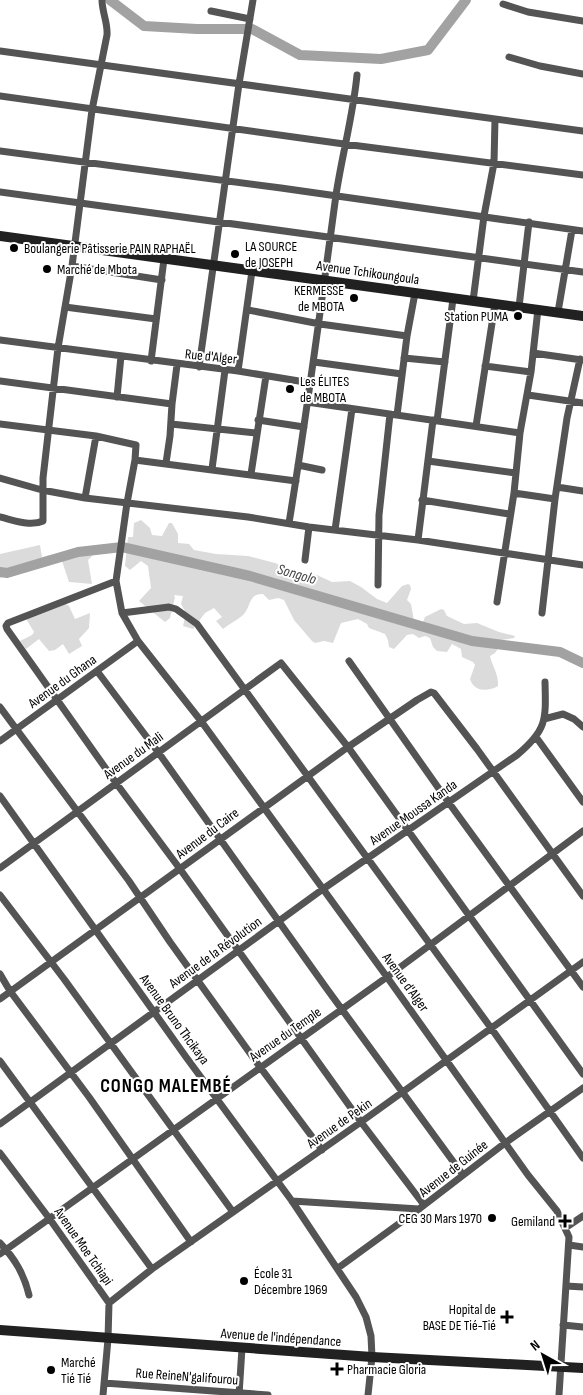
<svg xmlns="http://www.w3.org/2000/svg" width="583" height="1395" font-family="'Sofia Sans Condensed',sans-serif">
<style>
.green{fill:#dbdbdb}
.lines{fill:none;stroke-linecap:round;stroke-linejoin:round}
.river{stroke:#a2a2a2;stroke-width:10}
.street{stroke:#545454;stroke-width:7}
.secondary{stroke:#212121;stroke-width:10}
.poi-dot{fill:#000;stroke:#fff;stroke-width:2}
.labels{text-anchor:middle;stroke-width:4;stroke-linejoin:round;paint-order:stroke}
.poi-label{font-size:14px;fill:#000;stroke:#fff;text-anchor:start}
.street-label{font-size:14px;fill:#000;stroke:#fff}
.water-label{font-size:15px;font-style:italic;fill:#434343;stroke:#fff}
.district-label{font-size:19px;font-weight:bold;letter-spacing:1px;fill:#000;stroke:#fff}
</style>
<rect width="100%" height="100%" fill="#fff"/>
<!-- green -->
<path class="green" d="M141,520L150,528L152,535L162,536L169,523H172L178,534V543L189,544L194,550L216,554L248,556L275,563L292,570L317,575L332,582L350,581L361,587L377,599L387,603L402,586L408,584L410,585L411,589L407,600L411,604L414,621L417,623L423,622L425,617L441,609L444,610L447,616L464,624L477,623L499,632L515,636L514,638C498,641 475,642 460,636C447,631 437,626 422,626L355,604L341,601L295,585L258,576L248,571L204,563L207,569L275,584L303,593L315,599L341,604L350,608L468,642L485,645L501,644L495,653L490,656C492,666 499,674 498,686C488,692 474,692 470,679L475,665L473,662L462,657L461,649L452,644L447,652L437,651L433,647L430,638L425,636L419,638L413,634L407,635L394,649L389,647L388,640L385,634L369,628L367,624L358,619L341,623L333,643L324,641L315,643L312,641L294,620L284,600L278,598L269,600L263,594C249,593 251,606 244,614C239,619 229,624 223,629L216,621L222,617L214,608L205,613L193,629L183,626L186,613L181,604L183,596L174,595L175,597L170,618L165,622L139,601L151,588L148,566L141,561L130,570L125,566L128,537H133L134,523Z
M40,545L42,557L67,551L113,545V550L95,553L88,560L92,584L69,582L62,561L0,578V554Z
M64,603L69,606L75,619L90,613L89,628L79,639L82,646L69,654L63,644L55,650L49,651L39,639L26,649L20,641L32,635L34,632L25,617Z"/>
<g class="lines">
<!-- river -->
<path class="river" d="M110,0L144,26L197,29H252L300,55L381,59L428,50L466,0
M0,572L7,573L78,552L122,547L250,576L472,641L560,652L583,663"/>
<!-- street -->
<path class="street" d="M503,4L528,12L583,21
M211,11L250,19
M0,51L583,131
M509,57L540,66L583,74
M0,96L344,144L583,175
M0,151L281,188L583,231
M0,192L583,272
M72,266L162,280
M473,301L484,216L494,163L495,119
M65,307L156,319
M519,307L529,222
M248,310L320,324L407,336
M558,312L572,230
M0,340L238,371L311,383
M533,353L582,360
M404,358L445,362
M151,361L164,259
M314,362L402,374
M485,366L531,372
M199,367L239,84L253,0
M238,371L252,271
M0,381L172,404
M528,395L583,403
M117,397L121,356
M307,402L520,433
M397,415L407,336L415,293
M258,420L304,427
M437,421L453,299
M0,424L96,436L136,445L135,460L127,503L116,581L122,613L138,641L201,721L387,977L528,1175L557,1211L569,1237L559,1395
M171,424L256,433
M476,426L495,304
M135,460L296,481
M428,461L516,473
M166,463L170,436L172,404L177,365
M298,465L322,470
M212,469L225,370
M251,474L266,376
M0,478L42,490L85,498L248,517L309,527L418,540L583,565
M557,487L583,491
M514,493L555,499
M85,498L96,436
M422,500L509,514
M0,517C13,520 30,527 43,521V478L58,348L72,266L92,110L107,35C108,23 102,12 102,0
M289,523C307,414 321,305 336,195C342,155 353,116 357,75
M335,530L352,409
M418,540L433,420
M305,560L309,527
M116,581L8,623L6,626L7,629L116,783L180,869L361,1122L424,1205
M378,585L379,515L390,414
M497,602L514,493L520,433L531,372L538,309
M122,613L169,607L176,609L197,624L491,1028L583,1158
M542,613L555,499L567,418L580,359
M349,661L449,803L583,987
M97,671L158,752L327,989L463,1175
M0,707L129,881L170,942L260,1067L322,1150
M544,719L563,714L574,719L583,727
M536,737L583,802
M0,741L138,641
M0,796L186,1057L292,1201L356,1297L366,1317L371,1336L372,1357L368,1395
M0,868L281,663L348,747L583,1074
M0,895L64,979L233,1212
M0,974L10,991L89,1097L191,1242
M0,999L348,747L417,700L431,692L434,693L477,749L583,896
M0,1061L152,1269
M0,1124L323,889L517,755C547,730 546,720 545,682
M0,1153L49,1218L109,1303L108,1339L103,1395
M292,1201L419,1209
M565,1228L583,1216
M0,1243C15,1259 24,1274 29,1295
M569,1245L583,1247
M0,1254L387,977L583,831
M338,1268L419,1209L505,1143L583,1088
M566,1286L583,1287
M109,1303L152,1269L361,1122L583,962
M563,1325L583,1327
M104,1383L268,1395
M239,1395L242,1348"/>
<!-- secondary -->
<path class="secondary" d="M0,236L583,316
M0,1330L372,1357L583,1368"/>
</g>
<!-- markers -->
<g class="poi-dot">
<circle cx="14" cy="248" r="5"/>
<circle cx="235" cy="254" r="5"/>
<circle cx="47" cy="269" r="5"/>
<circle cx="354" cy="298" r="5"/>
<circle cx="518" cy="316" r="5"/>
<circle cx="290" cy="389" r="5"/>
<circle cx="492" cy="1218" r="5"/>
<path d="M562.5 1213.5h5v5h5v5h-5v5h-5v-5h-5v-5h5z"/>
<circle cx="244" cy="1281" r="5"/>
<path d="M504.5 1309.5h5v5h5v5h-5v5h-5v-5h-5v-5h5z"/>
<path d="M334.5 1361.5h5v5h5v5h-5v5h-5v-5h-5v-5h5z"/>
<circle cx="51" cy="1370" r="5"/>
</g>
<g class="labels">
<!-- poi labels -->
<g class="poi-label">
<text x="245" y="251">LA SOURCE<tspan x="245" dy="16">de JOSEPH</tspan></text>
<text x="24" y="253">Boulangerie Pâtisserie PAIN RAPHAËL</text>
<text x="57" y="274">Marché de Mbota</text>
<text x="344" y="295" text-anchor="end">KERMESSE<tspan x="344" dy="16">de MBOTA</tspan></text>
<text x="508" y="321" text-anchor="end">Station PUMA</text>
<text x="300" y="386">Les ÉLITES<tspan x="300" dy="16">de MBOTA</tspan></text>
<text x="482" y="1223" text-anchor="end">CEG 30 Mars 1970</text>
<text x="555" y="1226" text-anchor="end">Gemiland</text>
<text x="254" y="1278">École 31<tspan x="254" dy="16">Décembre 1969</tspan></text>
<text x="496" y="1314" text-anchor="end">Hopital de<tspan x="496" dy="16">BASE DE Tié-Tié</tspan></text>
<text x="61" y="1367">Marché<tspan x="61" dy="16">Tié Tié</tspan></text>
<text x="347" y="1374">Pharmacie Gloria</text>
</g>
<!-- street labels -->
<g class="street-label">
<text transform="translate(368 272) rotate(8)" y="5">Avenue Tchikoungoula</text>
<text transform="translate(211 356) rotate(6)" y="5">Rue d'Alger</text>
<text transform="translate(62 681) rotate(-36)" y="5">Avenue du Ghana</text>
<text transform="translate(133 755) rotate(-36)" y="5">Avenue du Mali</text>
<text transform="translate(413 812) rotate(-35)" y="5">Avenue Moussa Kanda</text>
<text transform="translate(207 833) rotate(-37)" y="5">Avenue du Caire</text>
<text transform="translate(215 952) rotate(-36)" y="5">Avenue de la Révolution</text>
<text transform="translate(406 982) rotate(54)" y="5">Avenue d'Alger</text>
<text transform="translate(175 1019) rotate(54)" y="5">Avenue Bruno Thcikaya</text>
<text transform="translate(285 1034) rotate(-35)" y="5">Avenue du Temple</text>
<text transform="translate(339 1123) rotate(-35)" y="5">Avenue de Pekin</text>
<text transform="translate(453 1168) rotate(-38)" y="5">Avenue de Guinée</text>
<text transform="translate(84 1246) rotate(55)" y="5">Avenue Moe Tchiapi</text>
<text transform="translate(281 1337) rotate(4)" y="5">Avenue de l'indépendance</text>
<text transform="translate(187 1376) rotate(4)" y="5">Rue ReineN'galifourou</text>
</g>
<!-- water labels -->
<g class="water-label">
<text transform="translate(297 574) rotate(16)" y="5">Songolo</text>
</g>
<!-- district labels -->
<g class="district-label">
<text x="166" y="1092">CONGO MALEMBÉ</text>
</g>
</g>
<!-- north arrow -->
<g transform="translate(543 1355) rotate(321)" stroke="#ffffff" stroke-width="4" paint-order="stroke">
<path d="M0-4L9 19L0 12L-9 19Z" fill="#000000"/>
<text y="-8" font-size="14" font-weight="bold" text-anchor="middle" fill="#000000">N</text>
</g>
</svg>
